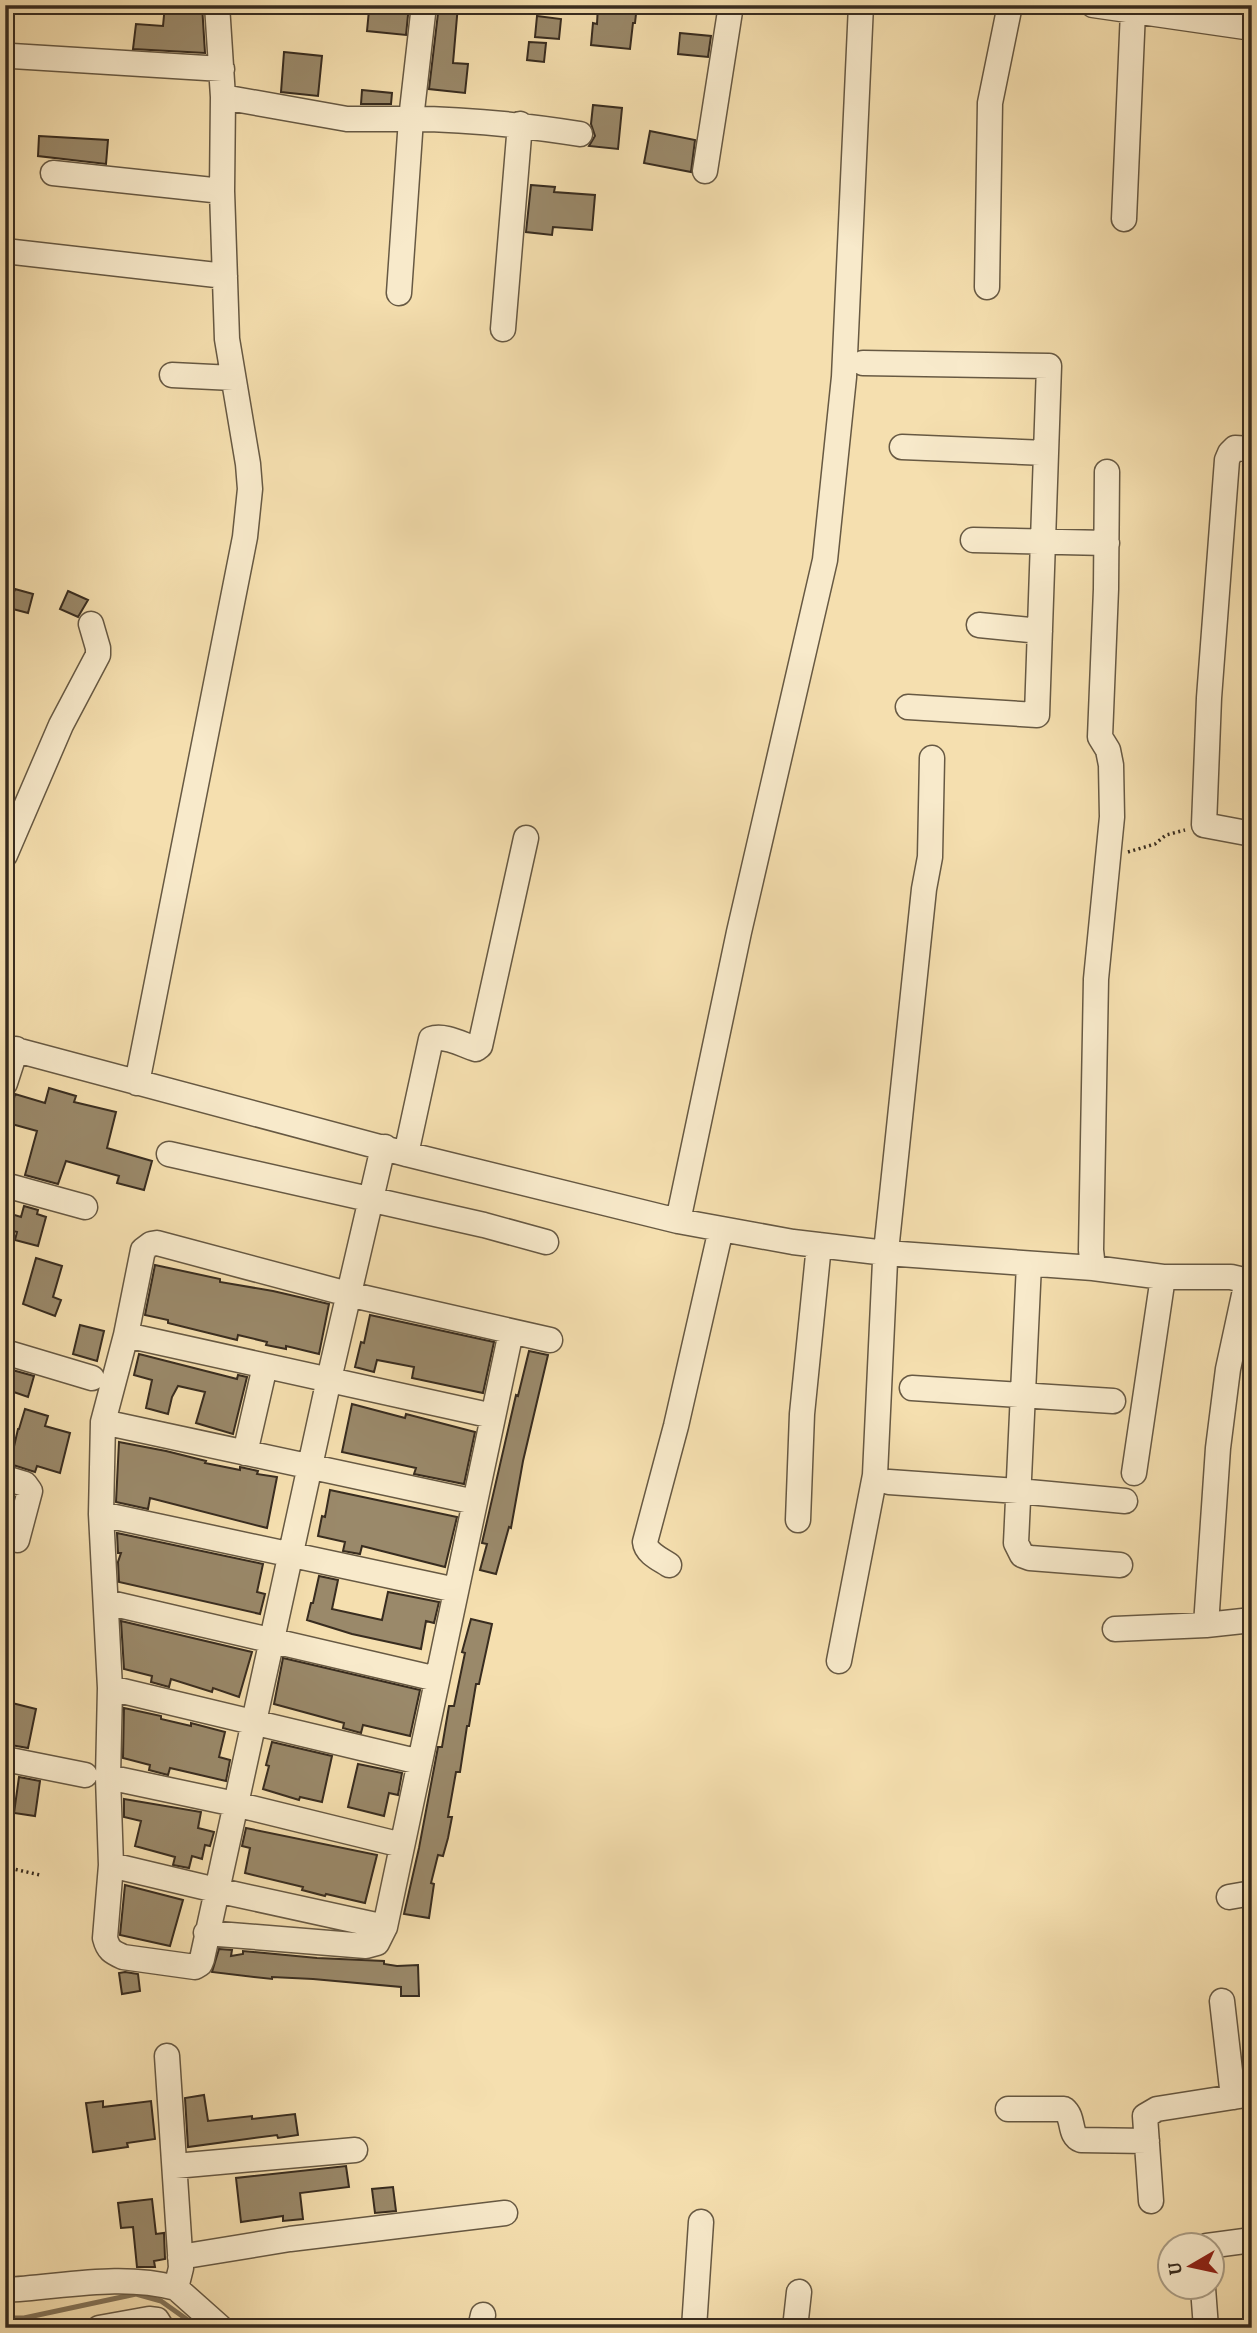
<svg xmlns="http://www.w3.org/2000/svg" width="1257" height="2333" font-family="Alegreya,serif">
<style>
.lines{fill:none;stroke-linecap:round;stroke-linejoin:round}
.stream{stroke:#837358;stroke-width:5}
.building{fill:#9a896a;stroke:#382c1f;stroke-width:2}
.minor-casing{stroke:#675943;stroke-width:27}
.path{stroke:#382c1f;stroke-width:3.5;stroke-dasharray:2 3.5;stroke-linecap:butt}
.minor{stroke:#f8eacb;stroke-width:24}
</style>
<rect width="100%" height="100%" fill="#f5dfaf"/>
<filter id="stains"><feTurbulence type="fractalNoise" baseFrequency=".00286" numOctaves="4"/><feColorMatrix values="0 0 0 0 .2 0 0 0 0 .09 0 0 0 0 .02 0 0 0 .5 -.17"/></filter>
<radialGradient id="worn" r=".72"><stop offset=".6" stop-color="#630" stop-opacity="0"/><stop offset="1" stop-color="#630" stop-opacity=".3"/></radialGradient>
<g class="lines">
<!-- stream -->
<path class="stream" d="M5,2318H24L136,2294L161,2301L199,2328"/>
</g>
<!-- building -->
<path class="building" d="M165,5H202L205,53L133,49L136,24L163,26Z
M385,5H409L406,35L367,31L369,10L385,11Z
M439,5H458L453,63L468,64L465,93L429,89Z
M598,5H637L635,23H633L630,49L591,45L593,23L597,24Z
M537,16L561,19L559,39L535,37Z
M680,33L711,36L708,57L678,54Z
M529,42L546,43L544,62L527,60Z
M284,52L322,56L318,96L281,92Z
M362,90L392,93L391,104H361Z
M593,105L622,108L618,149L589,146L595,136L591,124Z
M650,131L695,140L691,172L644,163Z
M39,136L108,140L106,164L38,156Z
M531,185L555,187L554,192L595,195L592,230L553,227L552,235L526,232Z
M15,589L33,594L28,613L9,608Z
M68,591L88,600L78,617L60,609Z
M49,1088L76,1096L74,1102L116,1112L107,1148L152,1161L144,1190L117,1183L119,1176L66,1161L58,1184L25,1175L37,1131L8,1123L15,1094L45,1103Z
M24,1206L38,1210L37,1214L46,1217L38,1246L15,1240L17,1232L5,1229V1212L21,1217Z
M36,1258L62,1266L53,1297L61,1300L55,1316L23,1304Z
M155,1265L220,1279V1282L273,1291L329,1304L319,1354L286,1346V1349L266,1345L267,1342L238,1335L237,1340L168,1323V1320L145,1315Z
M370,1315L494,1342L483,1393L412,1378L414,1367L377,1360L374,1372L355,1367L361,1342L364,1343Z
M80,1325L104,1331L97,1361L73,1354Z
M529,1351L548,1355L523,1461L511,1528L509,1527L496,1574L480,1570L487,1544L482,1543L516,1395L518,1396Z
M139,1354L237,1379L238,1375L247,1377L233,1434L196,1423L205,1392L178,1386L172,1397L168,1414L146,1408L152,1380L134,1375Z
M5,1368L34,1376L28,1397L5,1389Z
M352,1404L405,1418L406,1414L475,1432L464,1484L414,1474L416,1468L342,1452Z
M25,1409L48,1416L45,1426L70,1433L60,1473L37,1466L35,1472L10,1464L18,1429H19Z
M119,1442L166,1451L206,1461L205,1463L240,1470V1467L258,1471L257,1474L277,1477L267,1528L150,1498L148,1509L116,1502Z
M330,1490L457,1517L445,1567L362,1546L360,1554L343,1551L345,1542L318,1536L322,1516L325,1517Z
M117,1533L263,1564L257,1592L265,1594L260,1614L119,1582L118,1562L121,1553H118Z
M319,1576L338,1580L332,1609L382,1620L388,1592L439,1602L434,1623L426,1621L421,1649L352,1634L307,1620L311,1603H313Z
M471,1619L492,1624L479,1684H476L469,1726H467L460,1772H456L448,1817H452L448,1838L443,1856L438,1855L431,1883L434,1884L429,1918L404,1914L419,1848L438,1747H442L449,1706H454L465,1653L462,1652Z
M121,1621L252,1652L239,1697L213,1688L212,1692L171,1679L169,1687L151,1682L152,1676L124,1669Z
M283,1658L420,1690L410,1736L363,1725L361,1733L343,1728L344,1723L274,1704Z
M8,1702L36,1709L28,1748L5,1744V1715Z
M124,1708L161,1716V1719L191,1726V1723L225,1732L219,1757L230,1760L226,1781L170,1768L168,1775L149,1770L150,1765L123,1758Z
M272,1742L332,1756L322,1802L300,1797L299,1800L263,1789L269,1766L266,1765Z
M358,1764L402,1773L398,1795L389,1793L384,1816L348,1807Z
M19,1777L40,1781L35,1816L14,1813Z
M124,1799L201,1812L198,1828L214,1832L210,1846L205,1845L202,1859L192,1856L189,1868L173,1865L175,1857L135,1846L141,1821L124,1817Z
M246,1828L377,1855L365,1903L326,1894L325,1896L302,1890L303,1887L245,1873L250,1848L242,1846Z
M125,1885L183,1900L170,1946L120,1935Z
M219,1949L232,1950L231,1956L243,1954V1951L317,1958L384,1961V1964L397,1966L418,1965L419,1996H401V1987L313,1979L272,1977V1979L212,1972Z
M125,1972L138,1974L140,1991L122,1994L119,1973Z
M204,2095L208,2121L252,2116V2119L295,2114L298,2135L278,2138L277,2135L188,2147L185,2098Z
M103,2101V2107L151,2101L155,2139L127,2143L128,2147L93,2152L86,2103Z
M346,2166L349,2187L300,2193L303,2219L283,2221V2216L241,2222L236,2178Z
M393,2187L396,2211L375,2213L372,2189Z
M152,2199L156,2234L164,2233L165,2259L154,2261L155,2267H137L133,2227L121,2228L118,2203Z"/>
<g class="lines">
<!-- minor casing -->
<g class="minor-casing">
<path id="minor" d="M1093,5L1252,28
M12,56L222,69
M223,97L347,119H411L424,5
M705,171L731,5
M53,173L222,191
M1124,219L1133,11
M5,251L225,276
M987,287L990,103L1010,5
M399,293L411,119C468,119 523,125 580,134
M503,329L520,124
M863,363L1049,366L1037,715L908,707
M172,375L233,378
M902,447L1046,453
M1252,449L1235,448L1230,453L1227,460L1209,698L1204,825L1252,834
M973,540L1107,543
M979,625L1040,631
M5,855L61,725L98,655V648L91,624
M5,1047L406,1154L678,1221L793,1242L886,1253L1093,1268L1163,1277H1231L1252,1282
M5,1083L16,1049
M137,1083L245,537L250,489L248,464L227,339L222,191L223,97L217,5
M385,1147L381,1156L329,1379L202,1959L200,1964L195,1967L123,1957C112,1952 108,1950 105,1938L111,1865L108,1777L110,1688L101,1514L103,1422L126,1335L143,1250L151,1244L157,1243L348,1294L550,1340
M169,1154L484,1225L546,1242
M406,1154L431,1039C444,1034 463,1045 476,1049L480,1046L526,838
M5,1185L85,1207
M678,1221L739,932L825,560L844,377L861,5
M1029,1264L1016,1543L1022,1555L1030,1558L1120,1565
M1093,1268L1091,1250L1096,979L1112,817L1111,765L1108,750L1100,737L1106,589L1107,472
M126,1335L493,1416
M5,1352L92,1378
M912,1388L1113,1401
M103,1422L475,1502
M245,1453L265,1366
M1134,1473L1163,1277
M5,1478L25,1484L30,1491L17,1540
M889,1482L1018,1491L1125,1501
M101,1514L456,1590
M798,1520L802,1414L819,1245
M669,1565C660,1559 646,1553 645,1542L676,1426L721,1229
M106,1602L437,1679
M1206,1625L1218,1448L1228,1369L1247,1281
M1115,1629L1206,1625L1252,1620
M839,1661L875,1475L885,1261L924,889L930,857L932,758
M110,1688L420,1762
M5,1759L85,1775
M108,1777L235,1804L402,1845
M111,1865L216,1890L385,1927
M1229,1897L1252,1893
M206,1933L366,1946L377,1943L385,1927L511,1332
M1222,2001L1233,2097
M167,2056L181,2268L176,2288
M1008,2109H1064C1075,2118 1068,2135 1081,2140L1147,2141
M175,2166L355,2150
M1151,2201L1145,2116L1157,2109L1252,2094
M1207,2246L1252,2240
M180,2257L290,2239L505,2213
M1203,2288L1206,2328
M5,2290C62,2287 120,2273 176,2288L221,2328
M99,2328L149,2319L157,2320L162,2328
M480,2328L483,2315
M694,2328L701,2222
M795,2328L799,2292"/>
</g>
<!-- path -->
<path class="path" d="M1128,852L1155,844L1166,835L1185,830
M5,1867L40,1875"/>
<!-- minor -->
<use href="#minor" class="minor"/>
</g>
<!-- margin -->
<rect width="1257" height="2333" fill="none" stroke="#f5dfaf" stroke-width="28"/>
<rect x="7" y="7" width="1243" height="2319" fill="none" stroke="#382c1f" stroke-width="3.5"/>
<rect x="14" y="14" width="1229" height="2305" fill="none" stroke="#382c1f" stroke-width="2"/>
<!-- north arrow -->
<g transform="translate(1191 2266) rotate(261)"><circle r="33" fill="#f8eacb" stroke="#ab9e86" stroke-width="2"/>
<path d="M0-5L12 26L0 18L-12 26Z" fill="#8f2418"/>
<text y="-10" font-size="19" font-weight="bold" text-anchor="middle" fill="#382c1f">U</text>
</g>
<rect width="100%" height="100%" filter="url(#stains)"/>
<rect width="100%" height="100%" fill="url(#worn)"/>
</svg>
